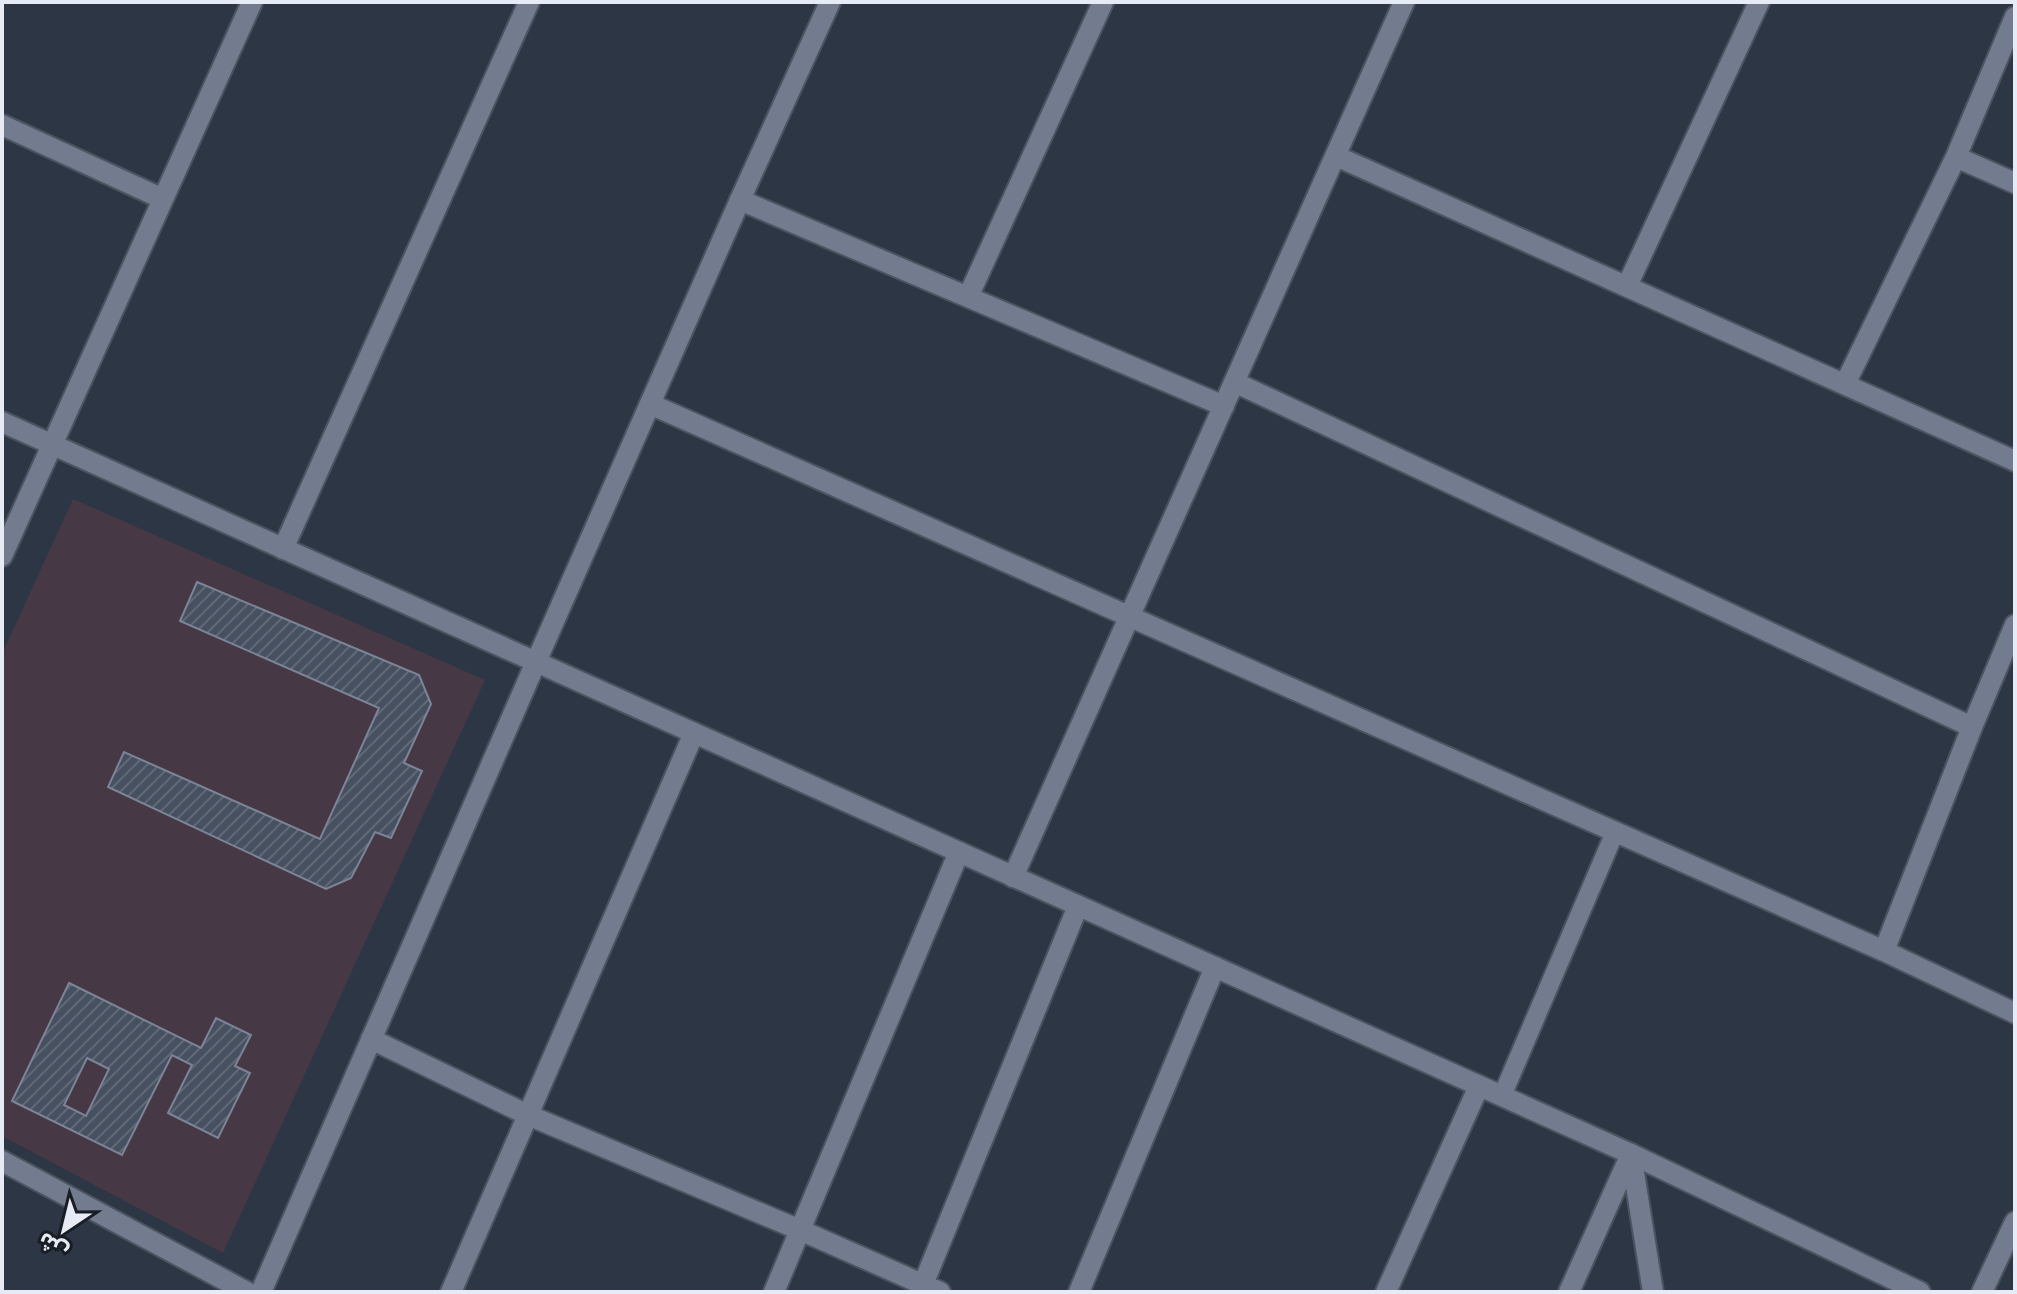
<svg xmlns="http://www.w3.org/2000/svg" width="2017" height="1294" font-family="'PT Sans','Noto Sans Arabic',sans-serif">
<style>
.education{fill:#473845}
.building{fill:url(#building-hatch);stroke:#7b8597;stroke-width:2;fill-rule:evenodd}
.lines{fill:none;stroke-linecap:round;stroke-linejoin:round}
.lane-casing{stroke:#4b5360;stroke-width:22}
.street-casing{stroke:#4b5360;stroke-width:24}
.secondary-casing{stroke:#4b5360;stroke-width:24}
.lane{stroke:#727c8e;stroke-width:18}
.street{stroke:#727c8e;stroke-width:20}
.secondary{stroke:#727c8e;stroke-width:20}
</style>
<defs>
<pattern id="building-hatch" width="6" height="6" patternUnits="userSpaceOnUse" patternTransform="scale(2)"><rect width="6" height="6" fill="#465060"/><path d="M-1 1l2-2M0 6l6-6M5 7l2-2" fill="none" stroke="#616977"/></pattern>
</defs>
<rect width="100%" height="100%" fill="#2d3645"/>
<!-- education -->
<path class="education" d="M73,499L485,680L223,1253L2,1136V654Z"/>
<!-- building -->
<path class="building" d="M197,582L419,675L431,704L404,763L422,771L391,838L375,832L351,878L326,889L108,787L124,752L320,839L379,708L180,621Z
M69,983L201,1048L216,1018L251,1035L235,1066L250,1073L218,1138L168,1113L192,1065L172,1055L122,1155L12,1101ZM87,1058L109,1069L86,1116L64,1105Z"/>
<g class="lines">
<!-- lane casing -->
<g class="lane-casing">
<path id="lane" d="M1502,1096L1615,832"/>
</g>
<!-- street casing -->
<g class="street-casing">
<path id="street" d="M2,125L163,199
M1336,156L2015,461
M1956,157L2015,183
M740,200L1224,406
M1627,286L1759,2
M968,297L1103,2
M1234,382L1972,727
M1845,384L1956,157L2015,17
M650,404L1884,951L2015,1013
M283,549L529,2
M2,556L252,2
M1013,877L1404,2
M1884,951L1972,727L2015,625
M371,1039L528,1115L800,1230L940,1292
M2,1161L247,1292
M261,1292L536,662
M451,1292L694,733
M774,1292L959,852
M920,1292L1078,906
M1079,1292L1215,967
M1386,1292L1479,1086
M1569,1292L1631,1154L1920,1292
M1982,1292L2015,1222"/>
</g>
<!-- secondary casing -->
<g class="secondary-casing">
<path id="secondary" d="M2,422L1631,1154L1653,1292
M536,662L740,200L830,2"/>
</g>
<!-- lane -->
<use href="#lane" class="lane"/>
<!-- street -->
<use href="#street" class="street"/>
<!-- secondary -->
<use href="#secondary" class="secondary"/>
</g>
<!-- border -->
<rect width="2017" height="1294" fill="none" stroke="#e6ebf5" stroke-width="8"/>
<!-- north arrow -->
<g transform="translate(64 1230) rotate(215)" stroke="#191d24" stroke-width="6" paint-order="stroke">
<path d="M0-6L14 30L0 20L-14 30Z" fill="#e6ebf5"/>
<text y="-12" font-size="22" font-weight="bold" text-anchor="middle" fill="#e6ebf5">ش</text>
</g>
</svg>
